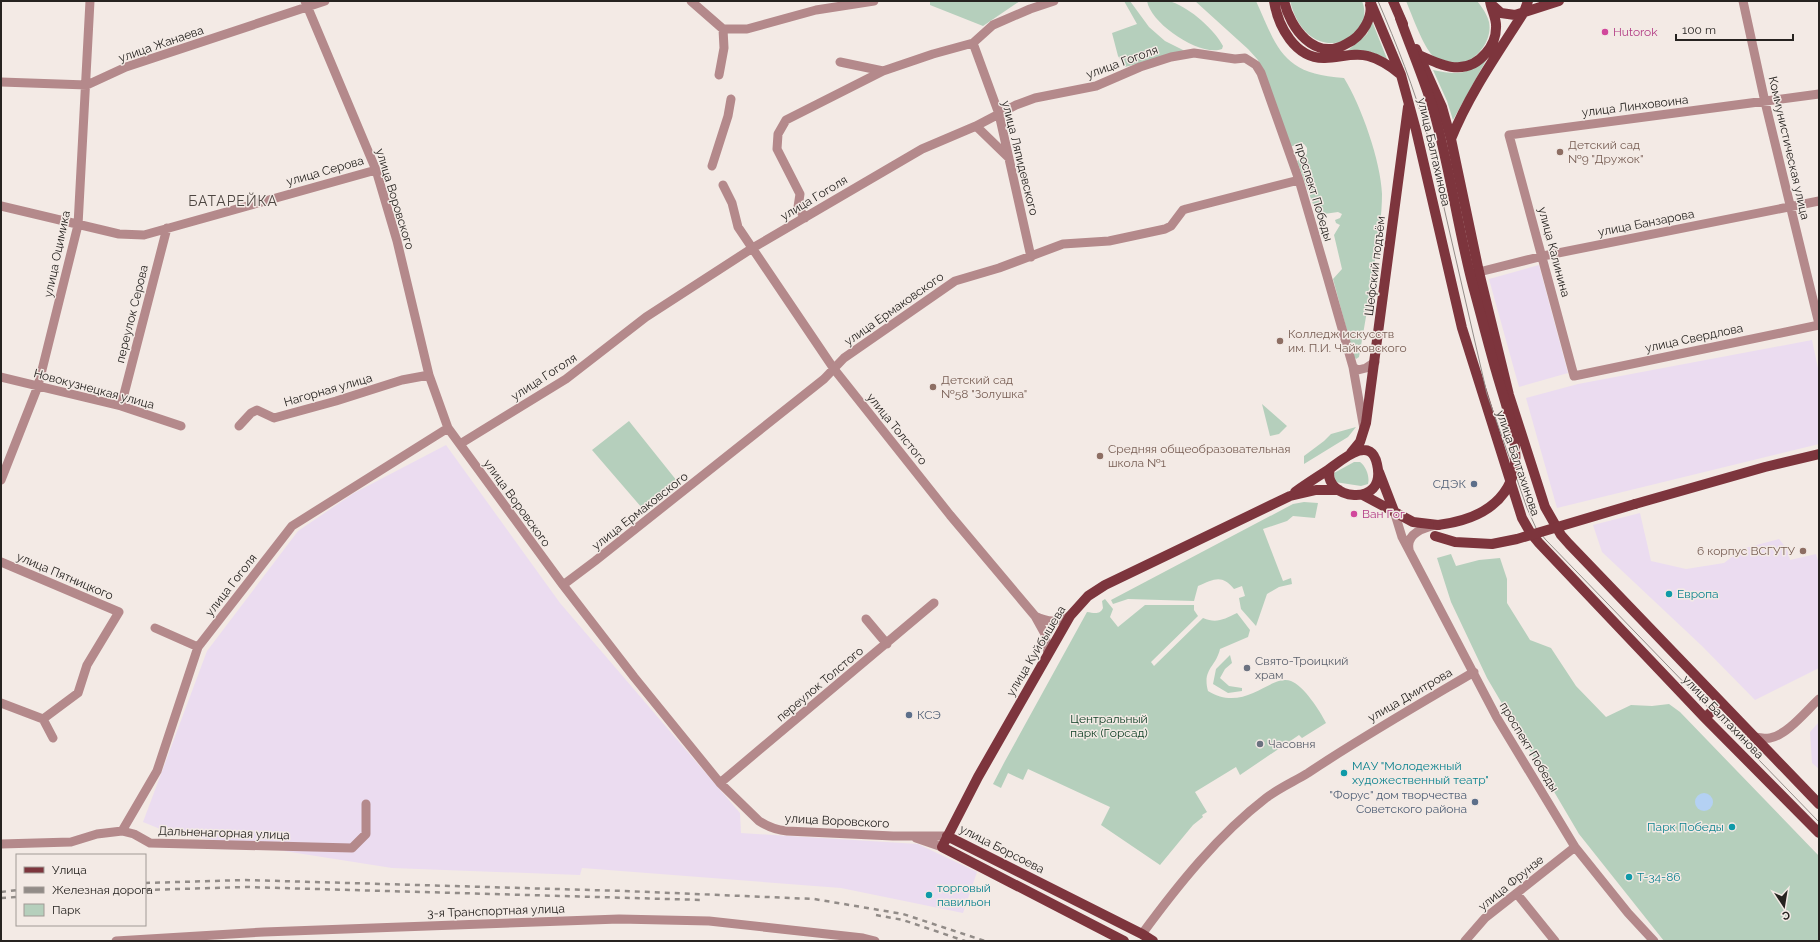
<svg xmlns="http://www.w3.org/2000/svg" width="1820" height="942" font-family="Raleway,sans-serif">
<style>
.commercial{fill:#ebdcf0}
.green{fill:#b5cfbc}
.water{fill:#b4d1f3}
.lines{fill:none;stroke-linecap:round;stroke-linejoin:round}
.minor{stroke:#b4898b;stroke-width:9}
.major{stroke:#7d353d;stroke-width:10}
.tram{stroke:#928c88;stroke-width:1}
.rail{stroke:#928c88;stroke-width:2.5;stroke-dasharray:5 5;stroke-linecap:butt}
.major-bridge{stroke:#7d353d;stroke-width:10}
.hotel-dot{fill:#d1479c;stroke:#f3eae5;stroke-width:1.5}
.education-dot{fill:#8d6e63;stroke:#f3eae5;stroke-width:1.5}
.service-dot{fill:#5c6f8a;stroke:#f3eae5;stroke-width:1.5}
.culture-dot{fill:#0f9aa8;stroke:#f3eae5;stroke-width:1.5}
.worship-dot{fill:#6b7280;stroke:#f3eae5;stroke-width:1.5}
.labels{text-anchor:middle;stroke-width:3;stroke-linejoin:round;paint-order:stroke}
.hotel-label{font-size:12px;fill:#b23c85;stroke:#f3eae5;text-anchor:start}
.street-label{font-size:12px;fill:#262320;stroke:#f3eae5}
.education-label{font-size:12px;fill:#785e54;stroke:#f3eae5;text-anchor:start}
.service-label{font-size:12px;fill:#4e5e75;stroke:#f3eae5;text-anchor:end}
.culture-label{font-size:12px;fill:#0d838f;stroke:#f3eae5;text-anchor:start}
.worship-label{font-size:12px;fill:#5b616d;stroke:#f3eae5;text-anchor:start}
.park-label{font-size:12px;fill:#07391e;stroke:#f3eae5}
.quarter-label{font-size:14px;letter-spacing:1px;fill:#4d4641;stroke:#f3eae5}
</style>
<rect width="100%" height="100%" fill="#f3eae5"/>
<!-- commercial -->
<path class="commercial" d="M1539,265L1568,373L1519,387L1489,279Z
M1812,340L1819,373V444L1557,508L1526,398L1578,384Z
M446,445L560,603L740,813L741,833L918,844L977,872L963,913L841,888L582,868L580,875L392,868L170,833L143,822L207,651L298,531L354,493Z
M1640,513L1651,561L1686,569L1724,563L1742,549L1779,539L1787,549L1790,560L1816,554L1819,564V668L1755,700L1702,646L1602,552L1593,525Z
M1819,722V769L1812,763L1810,732Z"/>
<!-- green -->
<path class="green" d="M930,1H1020L983,26L930,5Z
M1124,1H1130L1149,27L1165,41L1185,51L1125,67L1118,56L1112,33L1137,24Z
M1147,1C1155,1 1165,0 1172,2C1190,8 1215,30 1223,46L1222,49C1200,57 1151,24 1147,1Z
M1195,1H1256C1278,50 1283,74 1344,78C1361,105 1381,162 1382,194C1382,220 1377,246 1373,272C1369,300 1364,329 1359,357L1356,359L1354,357L1333,279L1342,269L1334,235L1340,225L1336,223L1335,220L1340,218L1342,214L1338,212L1317,215L1297,161L1303,158L1307,154V148L1304,144H1298L1290,147L1258,60L1248,49Z
M1290,1H1362C1378,40 1308,72 1290,1Z
M1406,1H1477C1482,7 1487,14 1489,22C1493,41 1475,64 1456,63C1454,63 1450,62 1447,61C1443,60 1437,59 1433,56C1423,46 1412,15 1406,1Z
M1372,21L1387,59C1373,52 1363,48 1347,51L1367,34Z
M1488,57L1453,120L1447,101L1433,70C1460,76 1467,74 1488,57Z
M1262,404L1287,426L1279,434L1270,436Z
M629,421L677,481L642,508L592,450Z
M1356,427L1348,437L1304,464V456L1324,441L1331,434Z
M1354,462H1360C1366,466 1370,477 1368,484L1361,486L1335,482L1334,473Z
M1304,502L1318,503L1315,518L1293,516L1287,521L1263,529L1283,581L1291,578L1292,584L1279,587L1267,594L1256,626L1241,609L1239,598L1245,596L1242,586L1234,589C1222,574 1214,579 1198,586L1194,601L1128,599L1113,604L1111,600L1293,504Z
M1451,554L1456,566L1479,560L1500,558L1507,579V603L1530,640L1551,648L1576,686L1606,717L1631,705L1652,706L1669,704L1680,712L1819,856V941H1664L1579,834L1487,678L1451,602L1437,558Z
M1105,599L1113,609L1110,617L1118,627L1145,605H1194V610L1198,616L1151,662L1154,666L1203,618C1217,624 1224,619 1237,613L1250,630L1248,637L1220,649C1216,667 1202,669 1208,691C1245,714 1271,673 1291,681C1304,686 1320,711 1326,723L1302,738L1299,735L1240,775L1236,767L1195,792L1207,812L1202,815L1203,817L1193,825L1160,865L1101,825L1110,807L1028,769L1023,780L1008,773L1001,788L993,784L1005,761L1087,612C1094,613 1100,615 1103,608L1102,601Z
M1230,655L1232,663L1225,669L1220,678L1229,686L1242,688V691L1228,693L1213,684L1216,669Z"/>
<!-- water -->
<path class="water" d="M1695 802a9 9 0 1 1 18 0a9 9 0 1 1-18 0Z"/>
<g class="lines">
<!-- minor -->
<path class="minor" d="M305,1L376,170L397,241L429,375L448,428L563,585L634,677L720,783L759,821C768,827 776,830 787,831L893,836H947
M691,1L723,29H747L816,10L874,1
M1743,1L1765,102L1819,324
M973,43L999,114L1031,257
M840,62L883,71
M719,75L724,48L723,29
M1,82L87,85L126,67L325,1
M1819,94L1509,135L1574,376L1819,325
M976,126L1009,158
M712,166L728,116L731,99
M723,185L732,203L738,227L834,369L950,515L1035,616L1045,634L1048,654
M1,206L119,234L144,235L376,170
M805,218L798,207L800,194L777,149L778,134L786,120L883,71L933,54L973,43L993,25L1030,9L1054,1
M1479,272L1543,256L1819,201
M1353,367L1358,370L1366,368L1375,362
M1,377L121,406L181,426
M121,406L167,228
M239,426L251,413L257,410L274,418L336,401L402,380L429,375
M460,444L566,379L646,317L751,249L922,149L976,126L1016,105L1035,98L1096,86L1140,67L1171,57L1194,53L1235,59L1245,58L1256,65L1261,73L1299,180L1327,276L1353,367L1364,429
M1,480L38,386L78,225L90,1
M1394,511L1402,537L1497,718L1575,847L1628,913L1654,941
M1409,549C1406,533 1424,528 1436,525
M1,562L119,612L87,665L78,693L43,719
M563,585L595,561L824,379L844,358L955,281L999,268L1063,244L1109,241L1165,229L1171,226L1183,210L1186,209L1299,180
M1035,616C1048,622 1057,623 1070,616
M866,619L887,644
M155,628L198,647
M1,703L43,719L53,738
M1754,737C1759,737 1765,739 1770,738C1787,735 1806,711 1819,699
M720,783L934,603
M122,831L157,771L198,647L292,526L448,428
M916,838L942,847
M1,844L71,842L97,834L122,831L134,834L150,843L352,848L366,834V804
M1517,894L1555,941
M1142,934C1178,885 1218,835 1266,798C1279,788 1295,781 1308,773C1362,737 1418,705 1474,672
M116,941L264,932L619,919L709,921L863,938L875,941
M1465,941L1485,918L1575,847"/>
<!-- major -->
<path class="major" d="M1274,1C1278,26 1295,59 1325,58C1339,58 1354,52 1368,56C1380,59 1390,66 1400,74
M1284,1C1290,28 1315,62 1346,44C1355,40 1361,34 1366,25C1369,19 1372,12 1370,5
M1370,1L1401,75L1416,130L1462,328L1522,518L1530,532L1539,543L1705,718L1819,833
M1393,1L1403,24
M1491,4L1501,13L1515,15L1559,1
M1416,49L1442,107L1451,139L1479,272L1509,395L1545,507L1561,535L1569,544L1819,804
M1419,55C1443,66 1466,77 1486,53C1492,46 1496,37 1496,28C1497,18 1491,10 1490,1
M1451,139C1469,94 1498,53 1524,12L1528,1
M1351,453L1360,442L1366,423L1408,107
M1379,472L1394,511
M1295,492C1306,484 1317,477 1328,470C1340,462 1370,433 1377,464C1388,510 1321,499 1330,469
M1363,495L1413,522L1438,525
M1635,504L1765,467L1819,454
M1705,718L1720,703
M947,836L1142,934L1153,941
M1124,941L942,847L978,777L1070,616L1088,596L1105,585L1290,496L1316,490H1339"/>
<!-- tram -->
<path class="tram" d="M1378,1C1397,45 1414,88 1427,134L1487,394L1527,508L1536,528L1546,540L1819,822"/>
<!-- rail -->
<path class="rail" d="M145,883L245,880L625,891L814,899L903,914L985,941
M145,890L246,887L703,900
M1,892L17,890
M1,898L17,897
M876,915L903,920L965,941"/>
<!-- major-bridge -->
<path class="major-bridge" d="M1400,18C1411,49 1425,81 1434,112C1450,169 1458,229 1473,286C1481,315 1488,343 1496,371C1504,400 1522,445 1513,475C1502,509 1470,521 1438,525
M1435,536L1455,542L1492,544L1517,539L1635,504"/>
</g>
<!-- markers -->
<g class="hotel-dot">
<circle cx="1605" cy="32" r="4"/>
<circle cx="1354" cy="514" r="4"/>
</g>
<g class="education-dot">
<circle cx="1560" cy="152" r="4"/>
<circle cx="1280" cy="341" r="4"/>
<circle cx="933" cy="387" r="4"/>
<circle cx="1100" cy="456" r="4"/>
<circle cx="1803" cy="551" r="4"/>
</g>
<g class="service-dot">
<circle cx="1474" cy="484" r="4"/>
<circle cx="909" cy="715" r="4"/>
<circle cx="1475" cy="802" r="4"/>
</g>
<g class="culture-dot">
<circle cx="1669" cy="594" r="4"/>
<circle cx="1344" cy="773" r="4"/>
<circle cx="1732" cy="827" r="4"/>
<circle cx="1629" cy="877" r="4"/>
<circle cx="929" cy="895" r="4"/>
</g>
<g class="worship-dot">
<circle cx="1247" cy="668" r="4"/>
<circle cx="1260" cy="744" r="4"/>
</g>
<g class="labels">
<!-- hotel labels -->
<g class="hotel-label">
<text x="1613" y="36">Hutorok</text>
<text x="1362" y="518">Ван Гог</text>
</g>
<!-- street labels -->
<g class="street-label">
<text transform="translate(161 44) rotate(-19)" y="4">улица Жанаева</text>
<text transform="translate(1122 62) rotate(-20)" y="4">улица Гоголя</text>
<text transform="translate(1635 106) rotate(-7)" y="4">улица Линховоина</text>
<text transform="translate(1789 148) rotate(77)" y="4">Коммунистическая улица</text>
<text transform="translate(1434 152) rotate(77)" y="4">улица Балтахинова</text>
<text transform="translate(1020 158) rotate(76)" y="4">улица Ляпидевского</text>
<text transform="translate(325 171) rotate(-16)" y="4">улица Серова</text>
<text transform="translate(1314 192) rotate(73)" y="4">проспект Победы</text>
<text transform="translate(814 198) rotate(-31)" y="4">улица Гоголя</text>
<text transform="translate(395 199) rotate(73)" y="4">улица Воровского</text>
<text transform="translate(1646 223) rotate(-11)" y="4">улица Банзарова</text>
<text transform="translate(1554 252) rotate(75)" y="4">улица Калинина</text>
<text transform="translate(57 254) rotate(-78)" y="4">улица Оцимика</text>
<text transform="translate(1375 266) rotate(-83)" y="4">Шефский подъём</text>
<text transform="translate(894 309) rotate(-35)" y="4">улица Ермаковского</text>
<text transform="translate(132 314) rotate(-76)" y="4">переулок Серова</text>
<text transform="translate(1694 338) rotate(-12)" y="4">улица Свердлова</text>
<text transform="translate(544 377) rotate(-33)" y="4">улица Гоголя</text>
<text transform="translate(94 389) rotate(15)" y="4">Новокузнецкая улица</text>
<text transform="translate(328 390) rotate(-16)" y="4">Нагорная улица</text>
<text transform="translate(897 429) rotate(51)" y="4">улица Толстого</text>
<text transform="translate(1518 463) rotate(71)" y="4">улица Балтахинова</text>
<text transform="translate(517 503) rotate(54)" y="4">улица Воровского</text>
<text transform="translate(640 511) rotate(-38)" y="4">улица Ермаковского</text>
<text transform="translate(65 576) rotate(23)" y="4">улица Пятницкого</text>
<text transform="translate(231 585) rotate(-52)" y="4">улица Гоголя</text>
<text transform="translate(1036 651) rotate(-59)" y="4">улица Куйбышева</text>
<text transform="translate(820 684) rotate(-40)" y="4">переулок Толстого</text>
<text transform="translate(1410 695) rotate(-30)" y="4">улица Дмитрова</text>
<text transform="translate(1723 717) rotate(46)" y="4">улица Балтахинова</text>
<text transform="translate(1529 747) rotate(59)" y="4">проспект Победы</text>
<text transform="translate(837 821) rotate(3)" y="4">улица Воровского</text>
<text transform="translate(224 833) rotate(2)" y="4">Дальненагорная улица</text>
<text transform="translate(1002 849) rotate(27)" y="4">улица Борсоева</text>
<text transform="translate(1511 883) rotate(-39)" y="4">улица Фрунзе</text>
<text transform="translate(496 911) rotate(-2)" y="4">3-я Транспортная улица</text>
</g>
<!-- education labels -->
<g class="education-label">
<text x="1568" y="149">Детский сад<tspan x="1568" dy="14">№9 "Дружок"</tspan></text>
<text x="1288" y="338">Колледж искусств<tspan x="1288" dy="14">им. П.И. Чайковского</tspan></text>
<text x="941" y="384">Детский сад<tspan x="941" dy="14">№58 "Золушка"</tspan></text>
<text x="1108" y="453">Средняя общеобразовательная<tspan x="1108" dy="14">школа №1</tspan></text>
<text x="1795" y="555" text-anchor="end">6 корпус ВСГУТУ</text>
</g>
<!-- service labels -->
<g class="service-label">
<text x="1466" y="488">СДЭК</text>
<text x="917" y="719" text-anchor="start">КСЭ</text>
<text x="1467" y="799">"Форус" дом творчества<tspan x="1467" dy="14">Советского района</tspan></text>
</g>
<!-- culture labels -->
<g class="culture-label">
<text x="1677" y="598">Европа</text>
<text x="1352" y="770">МАУ "Молодежный<tspan x="1352" dy="14">художественный театр"</tspan></text>
<text x="1724" y="831" text-anchor="end">Парк Победы</text>
<text x="1637" y="881">T-34-86</text>
<text x="937" y="892">торговый<tspan x="937" dy="14">павильон</tspan></text>
</g>
<!-- worship labels -->
<g class="worship-label">
<text x="1255" y="665">Свято-Троицкий<tspan x="1255" dy="14">храм</tspan></text>
<text x="1268" y="748">Часовня</text>
</g>
<!-- park labels -->
<g class="park-label">
<text x="1109" y="723">Центральный<tspan x="1109" dy="14">парк (Горсад)</tspan></text>
</g>
<!-- quarter labels -->
<g class="quarter-label">
<text x="233" y="206">БАТАРЕЙКА</text>
</g>
</g>
<!-- border -->
<rect width="1820" height="942" fill="none" stroke="#262320" stroke-width="4"/>
<!-- legend -->
<rect x="16" y="854" width="130" height="72" fill="#f3eae5" stroke="#a19a96"/>
<rect x="24" y="867" width="20" height="6" fill="#7d353d" stroke="#a19a96"/>
<text x="52" y="874" font-size="12" fill="#262320">Улица</text>
<rect x="24" y="887" width="20" height="6" fill="#928c88" stroke="#a19a96"/>
<text x="52" y="894" font-size="12" fill="#262320">Железная дорога</text>
<rect x="24" y="904" width="20" height="12" fill="#b5cfbc" stroke="#a19a96"/>
<text x="52" y="914" font-size="12" fill="#262320">Парк</text>
<!-- north arrow -->
<g transform="translate(1784 906) rotate(168)" stroke="#f3eae5" stroke-width="3" paint-order="stroke">
<path d="M0-3L7 15L0 10L-7 15Z" fill="#262320"/>
<text y="-6" font-size="11" font-weight="bold" text-anchor="middle" fill="#262320">С</text>
</g>
<!-- scale -->
<path d="M1676 34v6h117v-6" fill="none" stroke="#262320" stroke-width="2"/>
<text x="1682" y="34" font-size="12" fill="#262320" stroke="#f3eae5" stroke-width="3" paint-order="stroke">100 m</text>
</svg>
